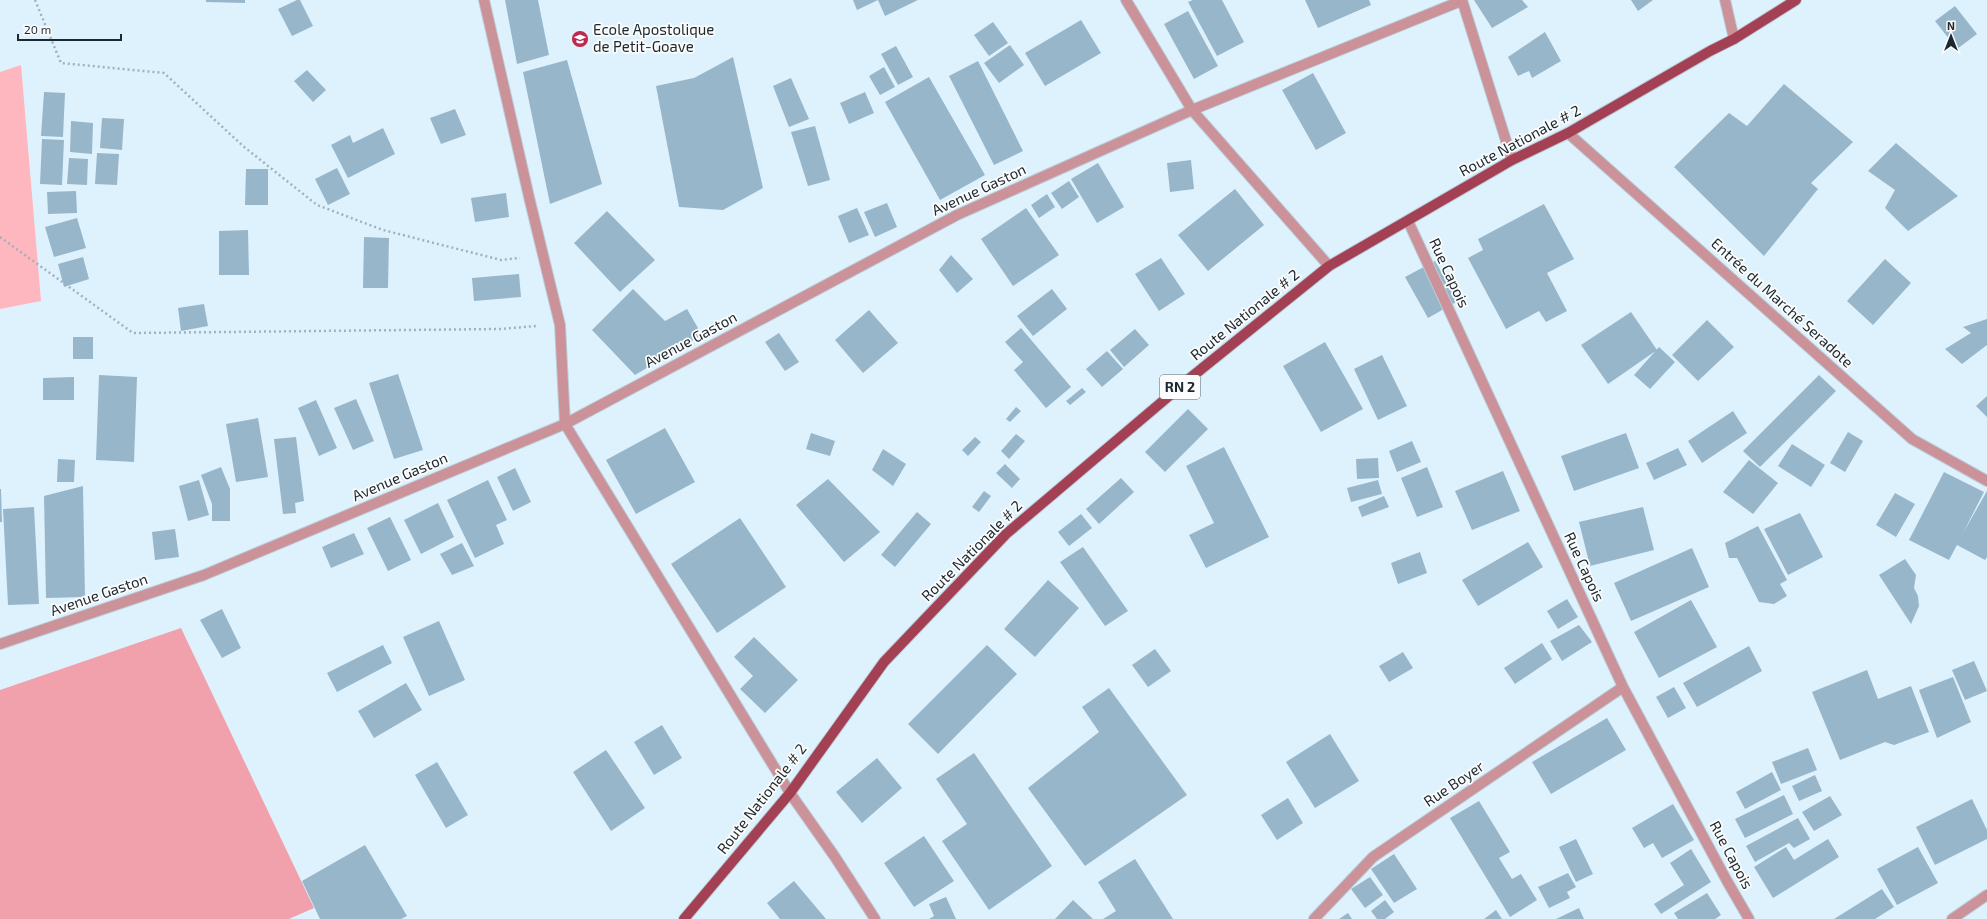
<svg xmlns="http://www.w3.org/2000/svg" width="1987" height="919" font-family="'Exo 2',sans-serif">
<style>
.green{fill:#feb6bf}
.forest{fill:#f0a1ab}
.building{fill:#97b6ca}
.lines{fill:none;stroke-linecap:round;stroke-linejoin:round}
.lane-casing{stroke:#bbced9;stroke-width:12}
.street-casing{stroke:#bbced9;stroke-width:12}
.primary-casing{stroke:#bbced9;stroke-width:12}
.path{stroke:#9fb1bc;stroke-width:2.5;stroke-dasharray:2 3;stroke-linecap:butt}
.lane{stroke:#cb9299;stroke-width:10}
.street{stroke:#cb9299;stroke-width:10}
.primary{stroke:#a34054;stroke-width:10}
.labels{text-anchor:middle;stroke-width:3.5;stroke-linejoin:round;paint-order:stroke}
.shield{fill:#fcfcfc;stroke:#5e686c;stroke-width:1}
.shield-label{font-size:14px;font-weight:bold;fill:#1b282f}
.poi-label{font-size:15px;fill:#1b282f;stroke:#fcfcfc;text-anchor:start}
.street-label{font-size:15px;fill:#1b282f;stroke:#fcfcfc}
</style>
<rect width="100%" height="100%" fill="#def2fe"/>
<!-- green -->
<path class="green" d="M21,65L41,301L0,309V72Z"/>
<!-- forest -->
<path class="forest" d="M181,628L314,908L289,919H0V690Z"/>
<!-- building -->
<path class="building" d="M206,0H245V3L206,2Z
M297,0H300L313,26L292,36L278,9Z
M505,0H538L549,55L517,64Z
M853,0H918L885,16L878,0L857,10Z
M1193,0H1222L1244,42L1217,56L1188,2Z
M1305,0H1369L1371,5L1318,28Z
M1474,0H1522L1528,7L1492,28Z
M1631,0H1653L1638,11Z
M1955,6L1977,34L1957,49L1935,21Z
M1188,11L1218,66L1194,79L1164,24Z
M1081,20L1101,53L1045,86L1025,53Z
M993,22L1008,43L989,56L974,35Z
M1545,32L1561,61L1532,78L1529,71L1518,76L1508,57Z
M1010,45L1024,65L999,83L984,63Z
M896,46L913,77L898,85L881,54Z
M733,57L763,188L723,210L679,207L656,86L694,78Z
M567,60L602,184L550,204L523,72Z
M978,61L1023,151L994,165L949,76Z
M884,67L895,87L880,95L869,76Z
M307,70L326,90L313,102L294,81Z
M1313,73L1346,133L1316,150L1282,90Z
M929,77L985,175L940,200L885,102Z
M791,78L809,119L789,127L773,86Z
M1784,84L1853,142L1811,183L1818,189L1764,256L1674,167L1729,113L1747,126Z
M44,92L65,93L63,137L41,136Z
M865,92L874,113L849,124L840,103Z
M455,109L466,135L441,144L430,118Z
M102,118L124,119L122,150L100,148Z
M71,121L93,123L92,154L70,152Z
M815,126L830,180L808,186L791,132Z
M383,128L395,154L348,178L331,145L350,135L353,143Z
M42,139L64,140L62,185L40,184Z
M1896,143L1958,196L1908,231L1885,208L1895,190L1868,171Z
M97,153L119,154L117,185L95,184Z
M69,158L88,159L87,185L67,184Z
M1191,160L1194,189L1170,192L1167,163Z
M1098,163L1124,207L1097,223L1071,179Z
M337,168L350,194L328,205L315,179Z
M246,169H268V205H245Z
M1069,181L1079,197L1062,209L1051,193Z
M1235,189L1264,225L1208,271L1178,235Z
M76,191L77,213L48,214L47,192Z
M506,193L509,217L475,222L471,198Z
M1047,194L1055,207L1039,218L1031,205Z
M887,203L897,227L875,237L864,212Z
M1544,204L1574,259L1547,273L1567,311L1546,322L1539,311L1506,329L1468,258L1483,250L1478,239Z
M857,208L869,235L849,243L838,216Z
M1026,208L1059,255L1013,286L981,239Z
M607,211L655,260L620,292L574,243Z
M77,218L86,248L54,257L45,227Z
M248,230L249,275H219V231Z
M364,237L389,238L388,288H363Z
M951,255L973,279L957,293L939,270Z
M83,257L89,279L64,287L58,264Z
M1161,258L1185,294L1159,311L1135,274Z
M1885,259L1911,283L1873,325L1847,301Z
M1435,261L1458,301L1428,318L1405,277Z
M519,274L521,297L474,301L472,278Z
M633,289L665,321L687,309L702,335L635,375L592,330Z
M1052,289L1067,309L1033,336L1017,316Z
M204,304L208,326L181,331L178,308Z
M869,310L898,343L863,373L835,340Z
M1631,312L1657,350L1608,384L1581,345Z
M1987,319V345L1962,364L1945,349L1971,333L1963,327Z
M1707,320L1734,347L1698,381L1672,355Z
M1021,328L1071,387L1046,408L1014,370L1023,362L1005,342Z
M1135,329L1149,345L1124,367L1110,350Z
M779,333L799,362L785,371L765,342Z
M73,337H93V359H73Z
M1325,342L1363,409L1321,432L1283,366Z
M1659,347L1675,362L1650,389L1634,375Z
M1107,351L1123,369L1102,387L1086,369Z
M1382,355L1407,406L1378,420L1354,369Z
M398,374L423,450L394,459L369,383Z
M99,375L137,377L134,462L96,460Z
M1819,375L1836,391L1760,467L1743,451Z
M74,377V400H43V378Z
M1082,388L1086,392L1070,405L1066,401Z
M1987,396V417L1976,406Z
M356,399L374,441L353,450L334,408Z
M316,400L337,448L319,456L298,408Z
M1016,407L1021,411L1010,422L1006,419Z
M1188,409L1208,429L1165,472L1145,452Z
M1733,411L1747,433L1702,463L1688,441Z
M258,418L268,477L236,482L226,424Z
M665,428L695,482L636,514L606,460Z
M1848,432L1863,441L1845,472L1830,463Z
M811,433L835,441L830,456L806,449Z
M1626,433L1639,468L1574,491L1561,456Z
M1016,434L1025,441L1009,459L1001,451Z
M296,437L304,501L295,503L296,513L283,514L274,439Z
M975,437L981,442L968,456L962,450Z
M1412,441L1421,462L1397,472L1389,451Z
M1792,444L1825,465L1811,487L1778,466Z
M1224,447L1269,537L1206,568L1189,535L1214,523L1186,466Z
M1678,448L1687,465L1654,480L1646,463Z
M883,449L906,464L893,486L872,470Z
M1378,458L1379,478L1357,479L1356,459Z
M58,459L75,460L74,482H57Z
M1749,460L1778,483L1753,514L1723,492Z
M1005,464L1020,479L1012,488L996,473Z
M221,467L230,489V521H212V504L201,475Z
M1427,467L1443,507L1417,517L1401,478Z
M515,468L531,502L513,511L497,477Z
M1503,471L1520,511L1472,530L1455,491Z
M1944,472L1984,492L1963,533L1987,491V557L1985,560L1957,545L1949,560L1909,540Z
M1121,478L1134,492L1099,524L1086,509Z
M828,479L880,532L844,562L796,505Z
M199,480L209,515L188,521L179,486Z
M488,480L507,520L496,525L504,544L475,558L447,500Z
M1378,480L1382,494L1351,502L1347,488Z
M83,486L85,597L46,598L44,496Z
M0,489H1L2,522H0Z
M984,491L991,496L979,512L972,507Z
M1895,493L1915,504L1896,537L1876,525Z
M1384,496L1389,507L1362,517L1358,507Z
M438,503L454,537L421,554L404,520Z
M34,507L39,604L8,605L3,509Z
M1643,507L1654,550L1590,566L1579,522Z
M917,512L931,524L895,567L881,555Z
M1800,513L1823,557L1788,575L1764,529Z
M1081,514L1092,528L1069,546L1058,532Z
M390,517L411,560L388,571L367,528Z
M740,518L786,587L717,633L671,564Z
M1758,526L1787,580L1780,584L1787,596L1774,604L1759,602L1737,558H1729L1725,543Z
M175,529L179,557L155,560L152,532Z
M354,533L364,554L331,568L322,547Z
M1528,542L1543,567L1478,606L1462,580Z
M462,543L474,566L452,575L440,554Z
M1083,547L1128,611L1105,626L1060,562Z
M1692,548L1709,587L1631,621L1614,583Z
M1420,552L1427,573L1398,584L1391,563Z
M1905,559L1916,575L1914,588L1918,596L1919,606L1911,624L1879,575Z
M1048,580L1079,608L1035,657L1004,629Z
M1567,599L1578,617L1558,629L1547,611Z
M1691,600L1717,647L1659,678L1634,632Z
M222,609L241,648L222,658L200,620Z
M439,621L465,680L429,696L403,637Z
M1579,625L1592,642L1562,661L1550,641Z
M754,637L798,680L765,713L740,689L753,676L734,657Z
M1542,643L1552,659L1515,684L1504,668Z
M383,645L392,663L337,692L327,673Z
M987,645L1017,674L938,754L908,724Z
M1749,646L1762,671L1697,707L1683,683Z
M1155,649L1171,671L1148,687L1132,665Z
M1403,652L1413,668L1389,682L1379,666Z
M1974,661L1987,691L1965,700L1952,670Z
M1867,670L1878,699L1911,686L1929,732L1894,745L1885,742L1840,760L1812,692Z
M1953,677L1971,722L1937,738L1919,690Z
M406,683L422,710L374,738L358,711Z
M1674,687L1686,708L1668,718L1656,697Z
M1109,688L1187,795L1085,866L1028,788L1099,732L1082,707Z
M1607,718L1626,750L1551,794L1532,762Z
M662,725L682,758L654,775L634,742Z
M1330,734L1359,781L1315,808L1286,762Z
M1808,748L1817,770L1781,784L1772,762Z
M606,750L645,808L611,831L573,772Z
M974,753L1052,866L989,910L942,841L967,824L936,779Z
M877,758L902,788L862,823L836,792Z
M437,762L468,815L446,828L415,775Z
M1772,772L1781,790L1745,809L1736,792Z
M1815,775L1822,791L1799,801L1792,786Z
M1784,795L1793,814L1745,838L1735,819Z
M1830,796L1842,815L1814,831L1802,812Z
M1288,798L1303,823L1277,840L1261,815Z
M1972,799L1987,830V839L1935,865L1916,827Z
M1479,801L1510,852L1499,858L1512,879L1521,874L1537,900L1510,917L1450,818Z
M1673,804L1694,840L1662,858L1653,843L1644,848L1632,828Z
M1798,818L1810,839L1794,848L1789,843L1755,862L1746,846Z
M924,836L954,881L914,907L884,863Z
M1576,839L1593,874L1576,882L1559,847Z
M1828,839L1839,857L1773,898L1754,867L1786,847L1794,860Z
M365,845L407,916L401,919H320L302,881Z
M1918,847L1938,883L1897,905L1877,869Z
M1691,849L1711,882L1661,914L1654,904L1684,885L1670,863Z
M1394,854L1417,889L1394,903L1371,869Z
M1135,859L1173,919H1103L1116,911L1098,882Z
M1568,873L1576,887L1567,892L1570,898L1549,908L1538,887Z
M1370,877L1383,895L1365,908L1351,889Z
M794,881L826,919H780L767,903Z
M1882,889L1894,907L1875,919H1834Z
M1707,893L1721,915L1715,919H1678L1674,913Z
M946,897L956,919H929L934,916L929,904Z
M1073,900L1093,919H1055Z
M1385,900L1394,912L1385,919H1377L1371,911Z
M1579,908L1584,919H1556Z
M1496,910L1502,919H1484Z
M1348,913L1352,919H1339Z"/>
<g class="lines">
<!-- lane casing -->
<g class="lane-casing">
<path id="lane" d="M1126,0L1192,110L1461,1
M790,793L835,857L875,919"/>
</g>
<!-- street casing -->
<g class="street-casing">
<path id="street" d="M484,0L529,197L560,325L565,424L790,793
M1462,0L1512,160
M1725,0L1734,39
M1568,133L1912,439L1987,481
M1408,221L1623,687L1727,881L1749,919
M0,644L204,575L565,424L957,215L1192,110L1329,266
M1314,919L1373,857L1623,687
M1952,919L1987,895"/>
</g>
<!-- primary casing -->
<g class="primary-casing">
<path id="primary" d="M684,919L790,793L884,662L1006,534L1189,379L1329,266L1512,160L1568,133L1710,51L1734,39L1796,0"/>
</g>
<!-- path -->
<path class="path" d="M35,0L61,63L164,73L243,146L317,205L383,230L501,260L520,258
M0,237L133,333L500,329L536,326"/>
<!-- lane -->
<use href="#lane" class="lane"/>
<!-- street -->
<use href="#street" class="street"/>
<!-- primary -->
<use href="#primary" class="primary"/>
</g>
<!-- icons -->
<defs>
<g id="school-disc" transform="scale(0.9)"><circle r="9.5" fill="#ba2a51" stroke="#fcfcfc"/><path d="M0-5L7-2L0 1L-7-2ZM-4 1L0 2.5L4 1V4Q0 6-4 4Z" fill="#fff"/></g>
</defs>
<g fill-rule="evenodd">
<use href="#school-disc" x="580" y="39"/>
</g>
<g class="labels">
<!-- shield labels -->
<rect class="shield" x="1160" y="375" width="40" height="24" rx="3"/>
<g class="shield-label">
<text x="1180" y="392">RN 2</text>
</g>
<!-- poi labels -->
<g class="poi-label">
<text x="593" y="35">Ecole Apostolique<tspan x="593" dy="17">de Petit-Goave</tspan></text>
</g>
<!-- street labels -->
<g class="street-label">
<text transform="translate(1520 141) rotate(-28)" y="5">Route Nationale # 2</text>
<text transform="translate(979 190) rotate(-25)" y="5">Avenue Gaston</text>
<text transform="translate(1449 273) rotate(65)" y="5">Rue Capois</text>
<text transform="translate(1782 303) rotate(42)" y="5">Entrée du Marché Seradote</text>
<text transform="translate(1245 315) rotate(-39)" y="5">Route Nationale # 2</text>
<text transform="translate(691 340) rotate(-28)" y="5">Avenue Gaston</text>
<text transform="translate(400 477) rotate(-23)" y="5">Avenue Gaston</text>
<text transform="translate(972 551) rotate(-45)" y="5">Route Nationale # 2</text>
<text transform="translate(1584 567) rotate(65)" y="5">Rue Capois</text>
<text transform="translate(99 595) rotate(-19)" y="5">Avenue Gaston</text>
<text transform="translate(1454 784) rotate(-34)" y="5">Rue Boyer</text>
<text transform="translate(762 799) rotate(-52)" y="5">Route Nationale # 2</text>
<text transform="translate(1731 855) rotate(62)" y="5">Rue Capois</text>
</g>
</g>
<!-- north arrow -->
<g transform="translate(1951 36)" stroke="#fcfcfc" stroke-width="3" paint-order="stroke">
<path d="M0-3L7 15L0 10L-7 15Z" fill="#1b282f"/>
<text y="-6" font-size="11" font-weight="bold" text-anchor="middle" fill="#1b282f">N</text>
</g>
<!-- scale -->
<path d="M18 34v6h103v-6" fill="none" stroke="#1b282f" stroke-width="2"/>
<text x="24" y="34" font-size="12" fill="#1b282f" stroke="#fcfcfc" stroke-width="3" paint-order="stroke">20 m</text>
</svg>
